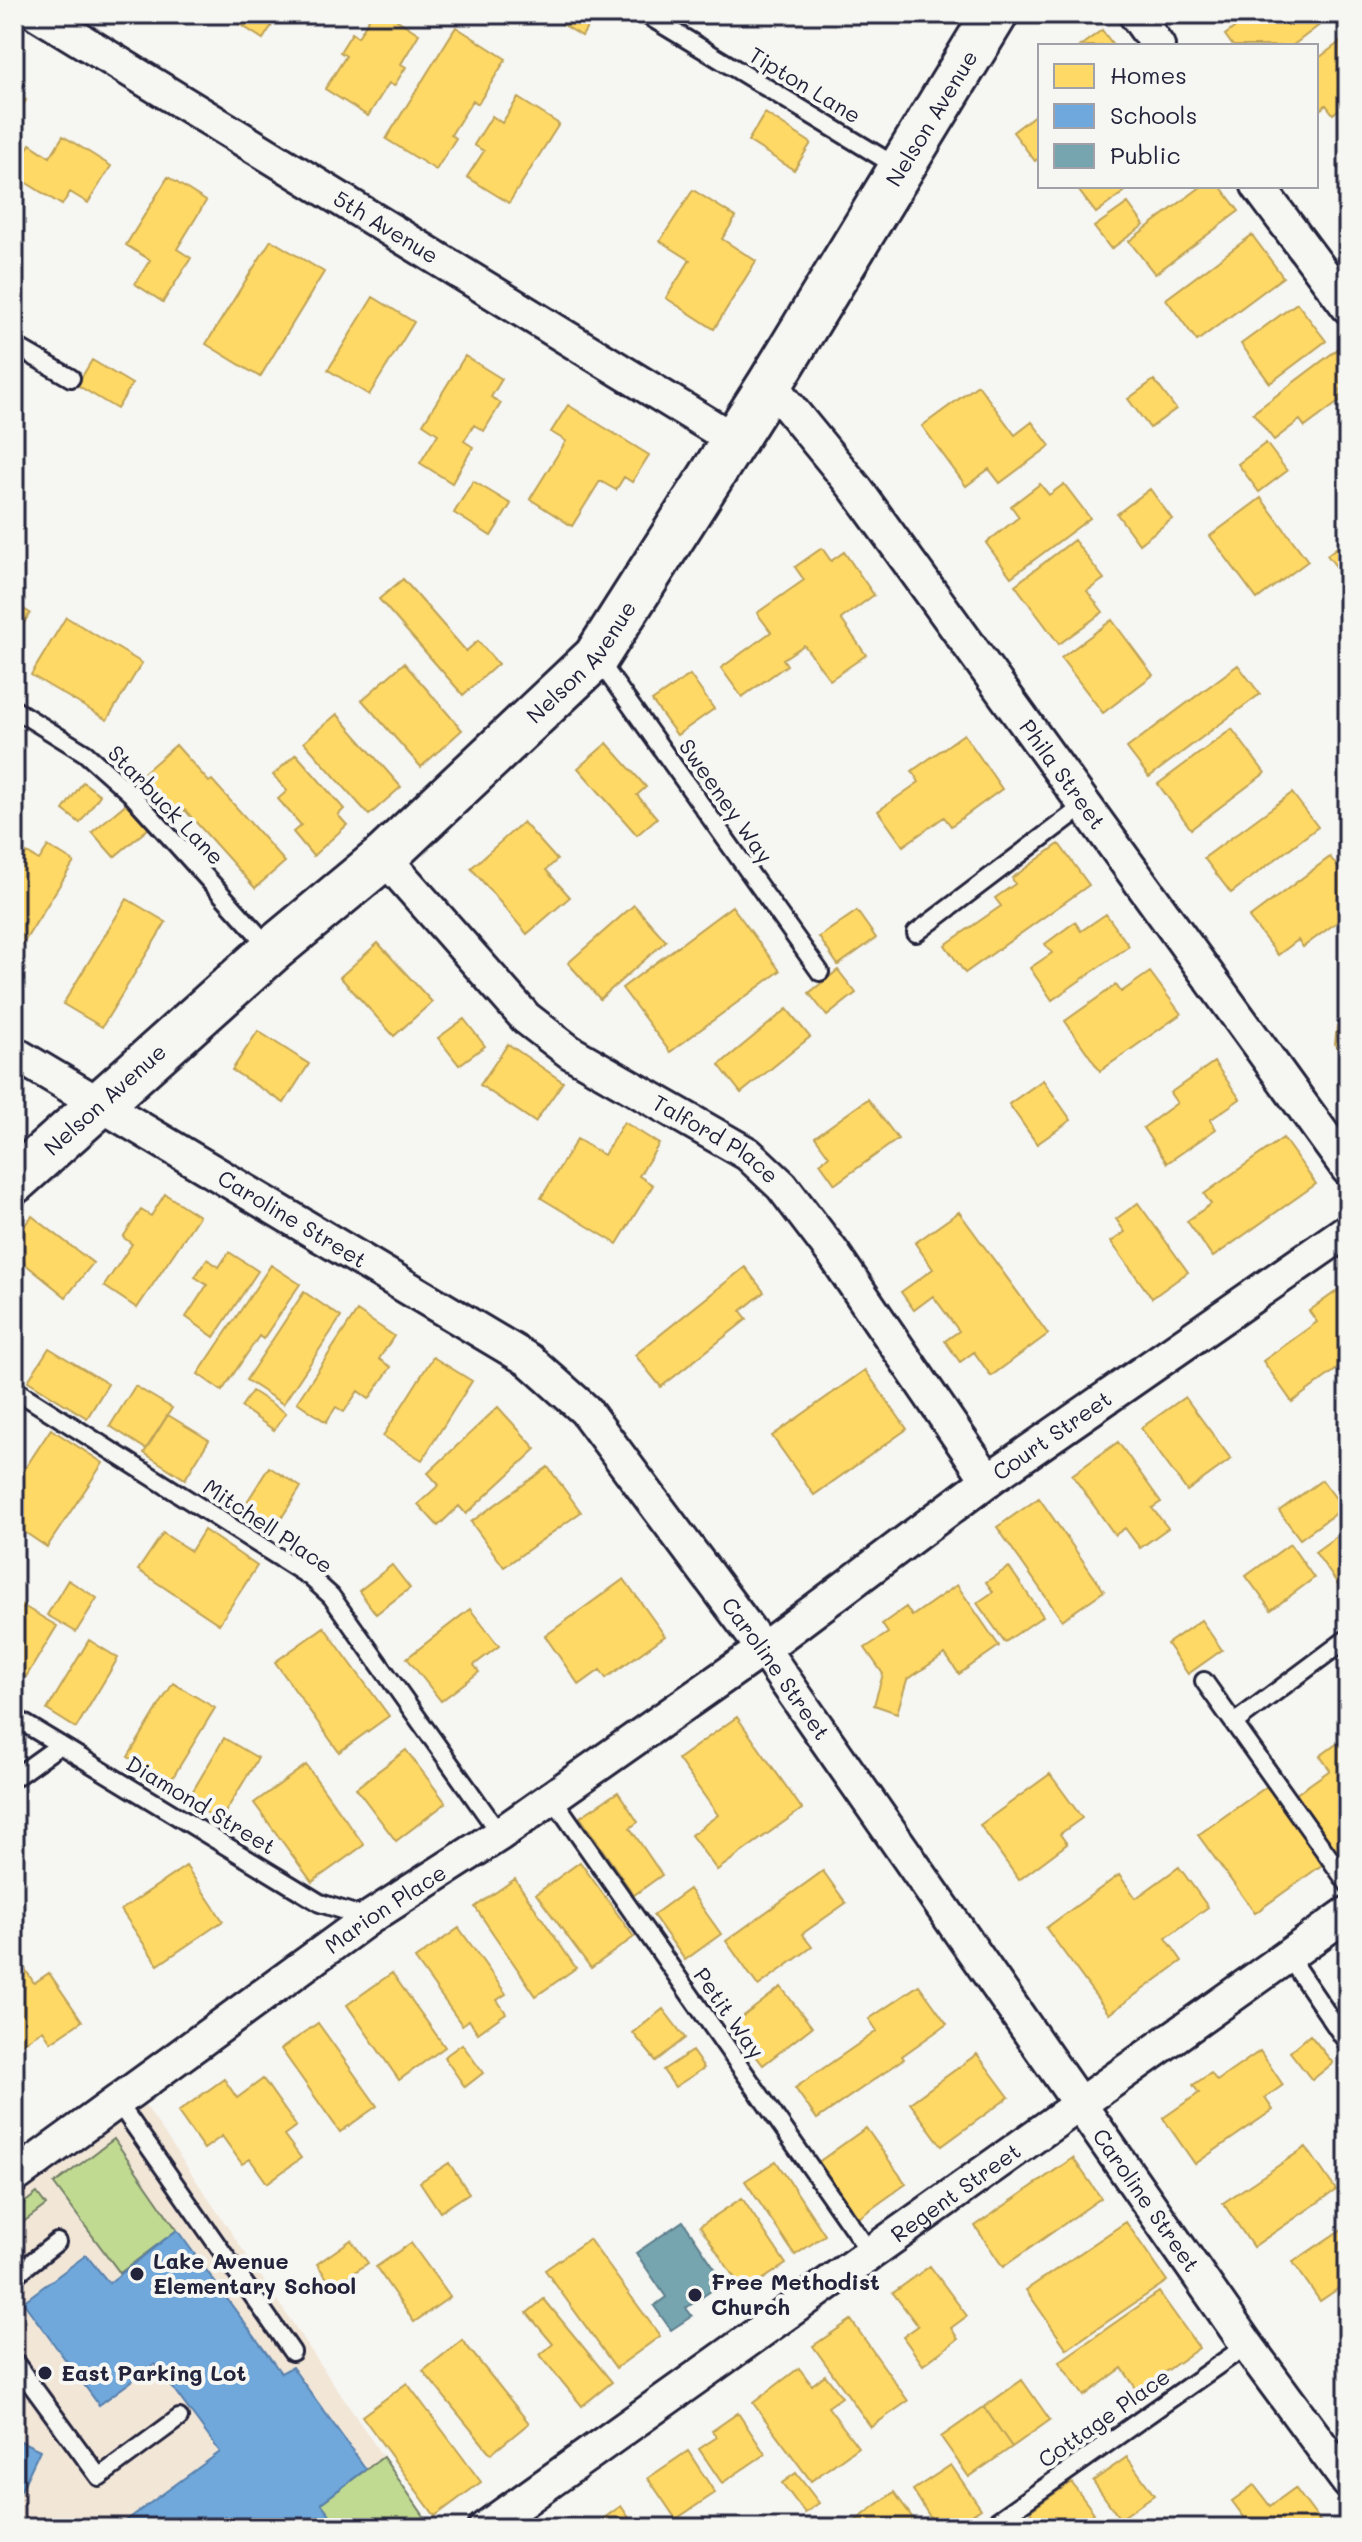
<svg xmlns="http://www.w3.org/2000/svg" width="1362" height="2542" font-family="Mali,sans-serif">
<style>
.built{fill:#f2e6d7}
.green{fill:#c1da91;stroke:#727e66;stroke-width:2}
.homes{fill:#ffd966;stroke:#bda259;stroke-width:2}
.schools{fill:#6fa8dc;stroke:#5880ac;stroke-width:2}
.public{fill:#76a5af;stroke:#5d7e8c;stroke-width:2}
.lines{fill:none;stroke-linecap:round;stroke-linejoin:round}
.lane-casing{stroke:#22223b;stroke-width:22}
.street-casing{stroke:#22223b;stroke-width:38}
.secondary-casing{stroke:#22223b;stroke-width:50}
.lane{stroke:#f6f6f2;stroke-width:16}
.street{stroke:#f6f6f2;stroke-width:32}
.secondary{stroke:#f6f6f2;stroke-width:44}
.poi-dot{fill:#22223b;stroke:#f6f6f2;stroke-width:3}
.labels{text-anchor:middle;stroke-width:8;stroke-linejoin:round;paint-order:stroke}
.street-label{font-size:22px;fill:#22223b;stroke:#f6f6f2}
.poi-label{font-size:22px;font-weight:bold;fill:#22223b;stroke:#f6f6f2;text-anchor:start}
</style>
<rect width="100%" height="100%" fill="#f6f6f2"/>
<filter id="ink" filterUnits="userSpaceOnUse"><feTurbulence type="fractalNoise" baseFrequency=".0125" numOctaves="2"/><feDisplacementMap in="SourceGraphic" scale="16" xChannelSelector="R" yChannelSelector="G"/><feConvolveMatrix kernelMatrix="1 2 1 2 8 2 1 2 1" color-interpolation-filters="sRGB"/></filter>
<g filter="url(#ink)">
<!-- built -->
<path class="built" d="M139,2096L383,2457L433,2528H14V2198L104,2128Z"/>
<!-- green -->
<path class="green" d="M114,2139L177,2230L120,2273L54,2184Z
M37,2193L46,2205L14,2229V2211Z
M383,2457L428,2522L419,2528H340L321,2503Z"/>
<!-- homes -->
<path class="homes" d="M224,14H279L263,39Z
M372,14H388L419,34L401,64L406,67L394,86L389,83L368,116L325,89L346,56L340,52L352,33L358,37Z
M553,14H595L582,36L551,17Z
M1252,14H1334L1292,46H1233L1225,35Z
M456,27L506,59L478,104L473,100L451,135L456,138L436,170L386,139Z
M1102,30L1114,46H1080Z
M1348,36V102L1333,114L1326,105L1316,113V60Z
M14,93L26,100L14,120Z
M518,98L559,124L509,203L467,177L484,151L474,145L492,116L502,123Z
M1040,111V157L1035,161L1013,132Z
M765,113L811,143L794,170L748,141Z
M63,136L111,166L88,203L70,192L62,205L14,175V170L30,144L50,157Z
M168,177L206,201L177,249L191,258L163,302L135,284L150,260L126,245Z
M1078,186H1132L1096,213L1076,187Z
M1202,186H1220L1239,211L1155,274L1129,241Z
M693,190L736,217L722,239L756,261L714,329L666,298L690,260L660,241Z
M1128,203L1144,225L1111,249L1094,227Z
M1252,235L1283,277L1197,341L1166,299Z
M271,240L324,272L260,377L206,344Z
M373,297L414,322L369,395L328,370Z
M1297,303L1326,341L1270,383L1241,344Z
M1338,349L1348,362V384L1339,391L1344,398L1305,427L1300,420L1274,440L1253,413Z
M465,356L502,379L491,397L501,403L484,431L474,425L464,441L473,447L452,483L420,463L438,434L423,424Z
M92,360L132,384L117,409L77,385Z
M1154,380L1176,409L1150,428L1128,399Z
M978,385L1015,435L1032,422L1050,446L1000,483L989,469L966,486L922,426Z
M568,405L649,455L632,482L624,477L616,490L600,481L572,526L530,499L566,441L551,432Z
M1266,443L1287,471L1259,492L1238,464Z
M473,481L511,504L491,536L454,513Z
M1040,484L1049,495L1064,484L1090,518L1011,577L986,543L1019,517L1011,506Z
M1150,489L1172,519L1139,544L1117,514Z
M1261,498L1308,561L1257,599L1210,536Z
M1348,539V576L1345,578L1327,555Z
M1074,540L1104,579L1087,591L1103,612L1059,644L1015,585Z
M822,548L831,561L844,552L874,595L841,619L866,655L830,680L804,645L783,659L787,665L742,697L721,668L771,632L757,613L804,580L795,567Z
M403,579L466,651L478,641L498,664L463,695L379,599Z
M14,603L30,613L14,638Z
M66,617L142,663L107,720L31,675Z
M1112,620L1153,675L1103,713L1061,658Z
M404,663L462,730L421,767L362,700Z
M1238,665L1260,694L1149,777L1127,748Z
M690,675L714,709L677,735L652,701Z
M337,714L401,787L369,815L304,742Z
M1232,729L1265,773L1191,829L1158,784Z
M964,734L1002,789L951,826L944,817L903,846L878,811L919,782L912,771Z
M607,743L646,787L637,795L657,818L637,835L578,768Z
M176,745L209,782L212,780L285,862L255,888L185,810L175,818L139,777Z
M296,754L344,809L338,815L347,825L313,856L293,832L301,825L278,799L287,791L273,775Z
M83,782L100,795L80,823L63,810Z
M1292,793L1318,827L1231,893L1204,858Z
M128,802L149,828L114,857L92,832Z
M523,822L557,860L546,870L570,897L527,934L471,868Z
M1059,844L1089,885L965,973L945,945L1001,906L995,898L1015,884L1012,878Z
M48,846L74,862L14,958V875L27,853L39,860Z
M1330,857L1348,880V914L1303,947L1298,940L1278,955L1249,918Z
M127,899L166,922L102,1027L63,1004Z
M634,905L666,941L600,999L568,963Z
M732,906L780,971L670,1052L622,988Z
M857,911L876,938L838,965L819,937Z
M1106,914L1129,946L1052,1000L1030,968L1052,953L1045,944L1075,922L1081,931Z
M378,943L432,1002L394,1036L340,977Z
M838,970L856,993L827,1016L809,993Z
M1150,972L1181,1014L1100,1071L1065,1021L1116,985L1121,992Z
M787,1009L810,1037L741,1093L719,1065Z
M1348,1015V1064L1335,1044L1337,1026Z
M464,1019L485,1046L459,1065L438,1038Z
M258,1031L309,1064L284,1103L232,1070Z
M508,1044L563,1082L535,1122L480,1085Z
M1214,1062L1240,1099L1210,1120L1216,1129L1167,1163L1143,1128L1177,1103L1170,1093Z
M1043,1080L1071,1120L1037,1144L1009,1104Z
M868,1099L898,1139L835,1184L820,1163L829,1156L815,1137Z
M624,1122L659,1144L639,1176L653,1185L617,1244L541,1198L577,1139L604,1155Z
M1283,1138L1316,1184L1213,1257L1187,1221L1211,1204L1204,1194Z
M165,1194L199,1216L137,1308L104,1286L132,1244L123,1237L141,1210L151,1216Z
M1138,1203L1188,1272L1152,1298L1111,1242L1125,1232L1116,1219Z
M959,1212L1048,1334L991,1376L974,1352L960,1362L945,1341L959,1331L933,1296L914,1310L901,1292L933,1269L915,1243Z
M32,1216L93,1263L66,1297L14,1255V1239Z
M229,1252L258,1271L214,1337L186,1317L207,1285L195,1277L207,1259L219,1267Z
M271,1265L300,1284L263,1339L259,1336L222,1391L198,1374Z
M745,1267L764,1292L741,1311L747,1319L661,1387L635,1355Z
M1348,1283V1361L1292,1402L1263,1361L1317,1322L1309,1311Z
M304,1292L341,1317L283,1404L246,1380Z
M357,1311L394,1336L379,1359L391,1367L369,1399L358,1391L344,1412L336,1407L326,1422L297,1402Z
M49,1348L108,1384L87,1418L28,1381Z
M433,1357L472,1381L422,1460L383,1436Z
M865,1370L907,1429L814,1495L772,1436Z
M135,1386L172,1408L146,1449L110,1426Z
M252,1391L286,1413L274,1430L241,1407Z
M1185,1397L1231,1459L1187,1491L1141,1428Z
M498,1407L536,1449L466,1514L459,1506L438,1526L418,1504L439,1485L428,1473Z
M168,1415L209,1440L185,1479L144,1453Z
M51,1429L103,1463L47,1547L14,1525V1485Z
M1118,1442L1161,1502L1152,1508L1168,1528L1140,1548L1125,1528L1115,1535L1072,1475Z
M269,1467L301,1487L272,1533L240,1513Z
M548,1467L581,1512L504,1567L471,1522Z
M1322,1480L1343,1508L1300,1539L1279,1511Z
M1039,1498L1104,1591L1062,1620L997,1527Z
M1348,1528V1577L1338,1584L1315,1552Z
M204,1530L257,1566L219,1624L138,1570L163,1533L191,1551Z
M1290,1544L1314,1578L1271,1610L1246,1576Z
M392,1565L410,1588L376,1614L359,1591Z
M1009,1567L1043,1616L1005,1642L977,1603L993,1592L986,1582Z
M624,1579L665,1636L606,1678L600,1670L579,1685L545,1636Z
M68,1580L97,1598L76,1632L47,1615Z
M957,1585L999,1646L959,1674L945,1654L907,1680L897,1713L874,1705L883,1674L865,1648L888,1633L882,1624L906,1607L912,1616Z
M20,1604L57,1626L26,1677L14,1670V1613Z
M470,1609L499,1646L474,1665L479,1672L441,1701L407,1658Z
M1201,1620L1222,1650L1188,1674L1167,1644Z
M324,1627L389,1716L339,1752L275,1662Z
M89,1640L118,1658L76,1728L47,1710Z
M173,1683L215,1708L170,1782L128,1757Z
M737,1717L802,1809L717,1870L691,1835L718,1815L678,1759Z
M224,1738L258,1758L220,1821L187,1801Z
M1338,1743L1348,1757V1860L1342,1864L1292,1797L1330,1770L1320,1756Z
M406,1750L446,1803L396,1841L356,1788Z
M306,1765L364,1845L312,1882L254,1803Z
M1050,1774L1082,1818L1060,1834L1067,1844L1019,1880L980,1825Z
M1269,1785L1326,1862L1255,1913L1198,1835Z
M618,1792L638,1822L630,1828L662,1875L634,1895L580,1817Z
M580,1862L634,1937L591,1968L536,1894Z
M186,1866L223,1921L158,1965L121,1910Z
M1179,1867L1208,1907L1166,1938L1182,1961L1109,2014L1046,1928L1119,1875L1136,1898Z
M823,1871L846,1903L802,1934L812,1947L758,1986L726,1941Z
M515,1879L576,1968L536,1996L475,1907Z
M689,1889L721,1934L685,1960L653,1915Z
M459,1928L506,1994L497,2000L506,2013L478,2033L469,2020L462,2025L415,1959Z
M18,1958L34,1983L49,1973L82,2021L51,2042L43,2030L18,2046L14,2040V1961Z
M392,1973L445,2047L399,2080L347,2005Z
M919,1985L947,2024L902,2056L904,2059L817,2119L795,2088L877,2031L869,2019Z
M781,1987L812,2027L763,2065L732,2025Z
M663,2009L685,2038L656,2061L633,2033Z
M318,2023L377,2106L340,2132L281,2049Z
M1310,2035L1333,2063L1312,2080L1290,2052Z
M462,2044L483,2073L465,2087L444,2057Z
M692,2051L704,2068L675,2087L663,2070Z
M1260,2051L1283,2085L1265,2098L1273,2110L1195,2164L1163,2118L1199,2093L1193,2085L1211,2073L1217,2081Z
M977,2054L1009,2097L942,2146L910,2103Z
M224,2079L237,2098L263,2079L296,2126L284,2135L301,2158L267,2183L250,2159L242,2164L222,2136L204,2149L178,2112Z
M866,2128L906,2184L857,2219L817,2163Z
M1306,2147L1336,2190L1253,2247L1223,2203Z
M1073,2158L1101,2198L1003,2267L975,2226Z
M776,2161L825,2235L795,2255L745,2181Z
M449,2163L469,2193L440,2212L420,2182Z
M742,2198L786,2264L744,2292L700,2226Z
M1126,2222L1167,2281L1067,2349L1026,2290Z
M1348,2225V2282L1320,2301L1293,2262Z
M589,2239L660,2336L616,2368L545,2270Z
M351,2240L368,2263L333,2287L317,2264Z
M411,2243L450,2297L414,2322L376,2267Z
M930,2266L967,2316L951,2328L958,2339L923,2365L903,2337L918,2326L893,2293Z
M1159,2292L1199,2348L1138,2391L1122,2368L1084,2396L1059,2362Z
M544,2299L612,2382L582,2406L540,2355L553,2344L527,2313Z
M851,2320L908,2401L871,2427L813,2346Z
M462,2340L529,2423L491,2454L423,2371Z
M799,2368L812,2385L825,2375L842,2397L828,2407L858,2447L811,2481L753,2403Z
M1022,2380L1050,2420L1012,2447L984,2407Z
M407,2383L481,2482L435,2516L362,2416Z
M984,2407L1012,2447L969,2477L941,2437Z
M738,2413L765,2454L722,2483L699,2449L717,2437L712,2431Z
M688,2451L715,2493L676,2519L648,2478Z
M1127,2457L1154,2495L1120,2519L1093,2481Z
M951,2465L981,2509L952,2528H937L913,2490Z
M796,2473L819,2503L805,2513L782,2483Z
M1071,2482L1094,2513L1073,2528H1042L1030,2511Z
M1254,2485L1270,2506L1295,2488L1325,2528H1252L1232,2501Z
M894,2492L920,2528H846Z
M621,2506L636,2528H590Z"/>
<!-- schools -->
<path class="schools" d="M177,2230L281,2373L292,2367L366,2469L321,2503L340,2528H116L220,2452L155,2364L99,2405L23,2302L86,2255L109,2283Z
M14,2438L40,2450L14,2505Z"/>
<!-- public -->
<path class="public" d="M683,2221L724,2282L686,2308L692,2316L671,2330L654,2306L666,2297L636,2253Z"/>
<g class="lines">
<!-- lane casing -->
<g class="lane-casing">
<path id="lane" d="M645,14L899,168
M14,345L71,378
M597,658L820,972
M14,709L85,753L130,793L271,949
M916,933L1085,805
M14,1389L310,1577L331,1596L500,1834
M1204,1681L1348,1884
M14,1717L320,1903L368,1918
M1234,1723L1348,1638
M14,1778L60,1745
M552,1797L871,2254
M1288,1956L1348,2044
M117,2101L292,2352
M14,2276L57,2242
M14,2361L99,2477L179,2418
M987,2528L1247,2345"/>
</g>
<!-- street casing -->
<g class="street-casing">
<g id="street">
<path id="s1" d="M38,14L734,440"/>
<path d="M1135,14L1158,46"/>
<path d="M1258,186L1348,307"/>
<path id="s2" d="M770,384L856,489L1348,1169"/>
<path id="s3" d="M384,857L526,1018L570,1052L748,1154L782,1186L833,1253L988,1480"/>
<path id="s4" d="M14,1053L529,1360L585,1410L763,1649L1247,2345L1348,2482"/>
<path id="s5" d="M14,2177L369,1918L500,1834L763,1649L988,1480L1348,1230"/>
<path id="s6" d="M485,2528L1348,1913"/>
</g>
</g>
<!-- secondary casing -->
<g class="secondary-casing">
<g id="secondary">
<path id="s7" d="M14,1181L272,950L384,857L596,657L770,384L995,14"/>
</g>
</g>
<!-- lane -->
<use href="#lane" class="lane"/>
<!-- street -->
<use href="#street" class="street"/>
<!-- secondary -->
<use href="#secondary" class="secondary"/>
</g>
</g>
<!-- markers -->
<g class="poi-dot">
<circle cx="137" cy="2274" r="8"/>
<circle cx="695" cy="2295" r="8"/>
<circle cx="45" cy="2373" r="8"/>
</g>
<g class="labels">
<!-- street labels -->
<g class="street-label">
<text transform="translate(805 85) rotate(31)" y="8">Tipton Lane</text>
<text dy="8" stroke="none"><textPath href="#s7" startOffset="1418">Nelson Avenue</textPath></text>
<text dy="8" stroke="none"><textPath href="#s1" startOffset="408">5th Avenue</textPath></text>
<text dy="8" stroke="none"><textPath href="#s7" startOffset="770">Nelson Avenue</textPath></text>
<text dy="8" stroke="none"><textPath href="#s2" startOffset="488">Phila Street</textPath></text>
<text transform="translate(726 801) rotate(55)" y="8">Sweeney Way</text>
<text transform="translate(166 805) rotate(46)" y="8">Starbuck Lane</text>
<text dy="8" stroke="none"><textPath href="#s7" startOffset="122">Nelson Avenue</textPath></text>
<text dy="8" stroke="none"><textPath href="#s3" startOffset="440">Talford Place</textPath></text>
<text dy="8" stroke="none"><textPath href="#s4" startOffset="324">Caroline Street</textPath></text>
<text dy="8" stroke="none"><textPath href="#s5" startOffset="1276">Court Street</textPath></text>
<text transform="translate(268 1526) rotate(34)" y="8">Mitchell Place</text>
<text dy="8" stroke="none"><textPath href="#s4" startOffset="996">Caroline Street</textPath></text>
<text transform="translate(201 1805) rotate(31)" y="8">Diamond Street</text>
<text dy="8" stroke="none"><textPath href="#s5" startOffset="458">Marion Place</textPath></text>
<text transform="translate(729 2013) rotate(55)" y="8">Petit Way</text>
<text dy="8" stroke="none"><textPath href="#s6" startOffset="578">Regent Street</textPath></text>
<text dy="8" stroke="none"><textPath href="#s4" startOffset="1644">Caroline Street</textPath></text>
<text transform="translate(1104 2418) rotate(-35)" y="8">Cottage Place</text>
</g>
<!-- poi labels -->
<g class="poi-label">
<text x="153" y="2269">Lake Avenue<tspan x="153" dy="25">Elementary School</tspan></text>
<text x="711" y="2290">Free Methodist<tspan x="711" dy="25">Church</tspan></text>
<text x="61" y="2381">East Parking Lot</text>
</g>
</g>
<!-- margin -->
<rect width="1362" height="2542" fill="none" stroke="#f6f6f2" stroke-width="48"/>
<rect x="24" y="24" width="1314" height="2494" fill="none" stroke="#22223b" stroke-width="3" filter="url(#ink)"/>
<!-- legend -->
<rect x="1038" y="44" width="280" height="144" fill="#f6f6f2" stroke="#a1a1a9" stroke-width="2"/>
<rect x="1054" y="64" width="40" height="24" fill="#ffd966" stroke="#a1a1a9" stroke-width="2"/>
<text x="1110" y="84" font-size="24" fill="#22223b">Homes</text>
<rect x="1054" y="104" width="40" height="24" fill="#6fa8dc" stroke="#a1a1a9" stroke-width="2"/>
<text x="1110" y="124" font-size="24" fill="#22223b">Schools</text>
<rect x="1054" y="144" width="40" height="24" fill="#76a5af" stroke="#a1a1a9" stroke-width="2"/>
<text x="1110" y="164" font-size="24" fill="#22223b">Public</text>
</svg>
